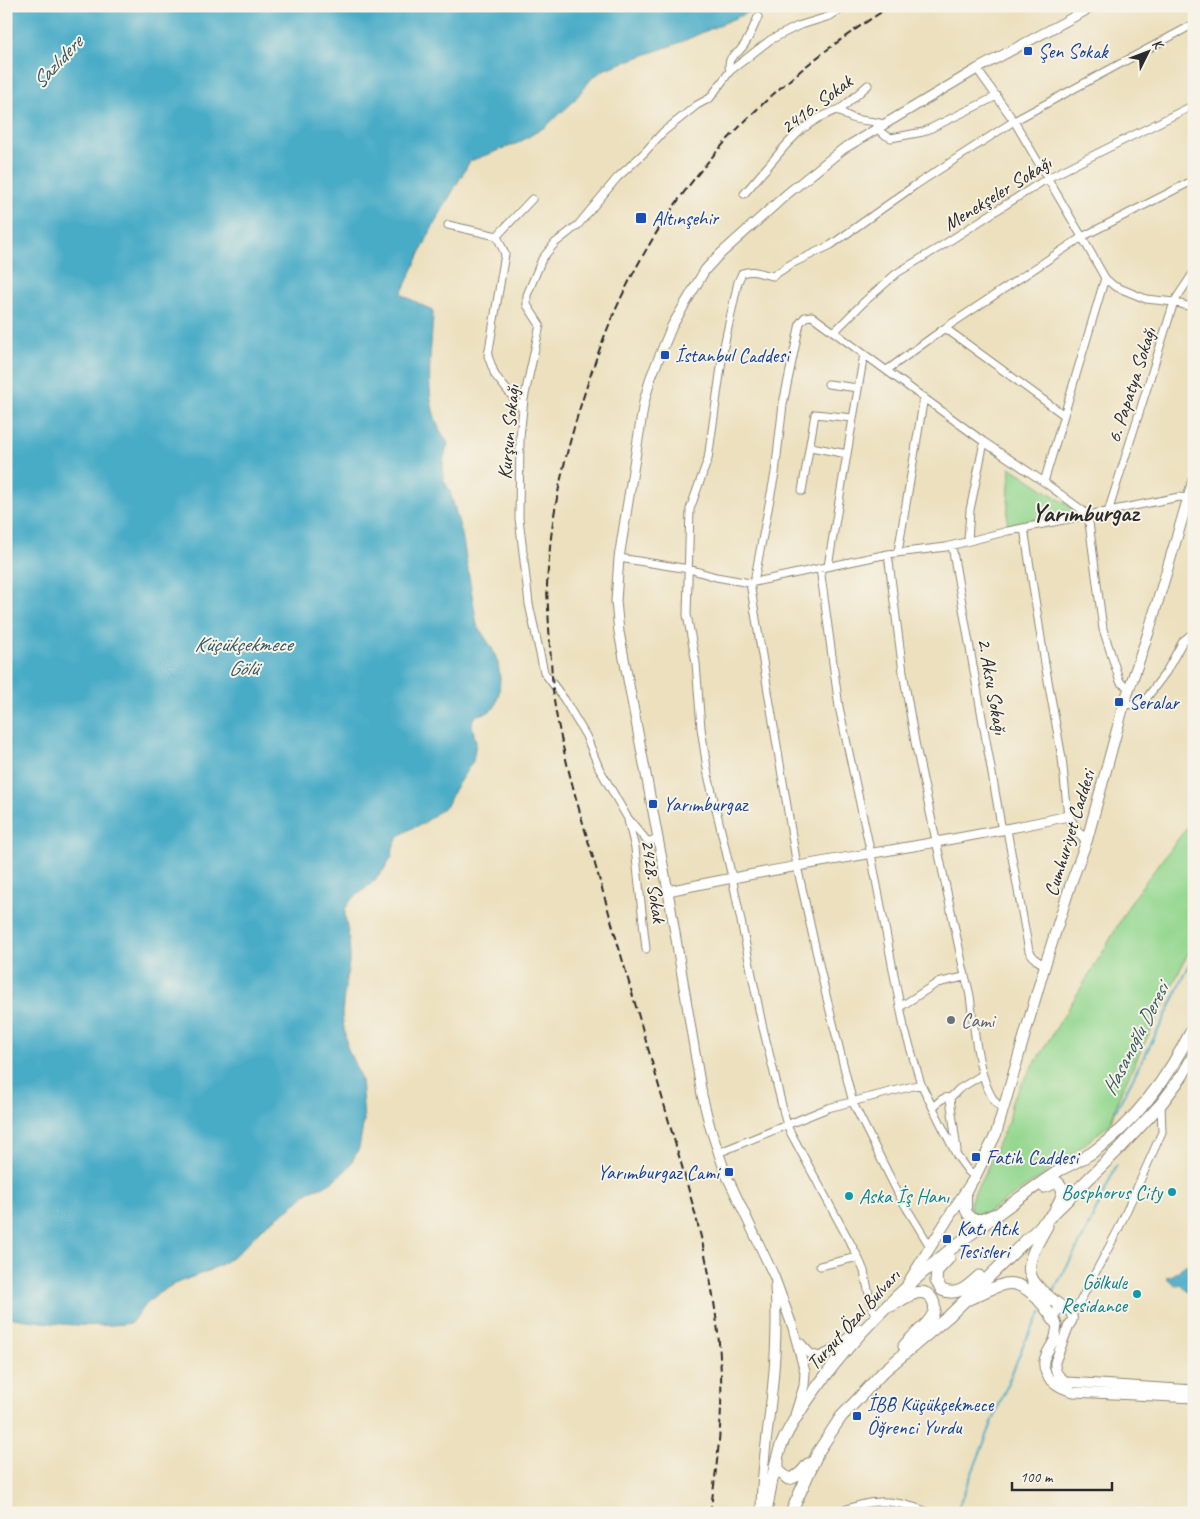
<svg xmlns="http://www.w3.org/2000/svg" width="1200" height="1519" font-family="Caveat,sans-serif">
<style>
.green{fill:#93d78f;stroke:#5f815d}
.water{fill:#48acc7;stroke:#3a6c79}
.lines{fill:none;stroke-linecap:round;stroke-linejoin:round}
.stream{stroke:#48acc7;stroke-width:2}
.minor-casing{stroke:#8c8674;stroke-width:9}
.tertiary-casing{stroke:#8c8674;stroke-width:11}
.secondary-casing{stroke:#8c8674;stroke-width:12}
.primary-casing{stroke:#8c8674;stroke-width:13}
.minor{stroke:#fff;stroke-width:7}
.tertiary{stroke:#fff;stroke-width:9}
.secondary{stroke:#fff;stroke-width:10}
.primary{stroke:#fff;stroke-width:11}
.rail{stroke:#2b2b2b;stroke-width:2;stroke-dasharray:8 4;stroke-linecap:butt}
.transit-dot{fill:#1a4fb4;stroke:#f7f3e8;stroke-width:2}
.worship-dot{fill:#6b7280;stroke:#f7f3e8;stroke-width:2}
.culture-dot{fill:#0f9aa8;stroke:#f7f3e8;stroke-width:2}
.labels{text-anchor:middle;stroke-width:4;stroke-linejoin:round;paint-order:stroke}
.transit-label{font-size:20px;fill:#164399;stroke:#f7f3e8;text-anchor:start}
.street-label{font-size:20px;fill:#2b2b2b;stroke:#f7f3e8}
.worship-label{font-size:20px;fill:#5b616d;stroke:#f7f3e8;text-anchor:start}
.culture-label{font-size:20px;fill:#0d838f;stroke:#f7f3e8;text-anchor:end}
.water-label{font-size:21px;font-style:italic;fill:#355862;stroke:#f7f3e8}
.district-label{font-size:25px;font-weight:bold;fill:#2b2b2b;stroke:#f7f3e8}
</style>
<rect width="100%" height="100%" fill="#f7f3e8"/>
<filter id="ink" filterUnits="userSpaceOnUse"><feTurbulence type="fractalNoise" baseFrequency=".02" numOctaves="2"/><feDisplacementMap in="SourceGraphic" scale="10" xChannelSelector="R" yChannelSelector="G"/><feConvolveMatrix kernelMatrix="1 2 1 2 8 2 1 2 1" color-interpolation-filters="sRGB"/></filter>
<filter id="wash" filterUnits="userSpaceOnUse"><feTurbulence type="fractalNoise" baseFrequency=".0096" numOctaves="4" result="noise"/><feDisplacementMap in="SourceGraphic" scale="20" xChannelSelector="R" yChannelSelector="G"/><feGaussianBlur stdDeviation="1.12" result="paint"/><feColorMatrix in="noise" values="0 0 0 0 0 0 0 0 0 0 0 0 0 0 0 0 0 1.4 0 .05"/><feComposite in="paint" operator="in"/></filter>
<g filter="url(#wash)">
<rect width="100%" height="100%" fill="#ece0be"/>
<!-- green -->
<path class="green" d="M1010,467L1072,508L1074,512L1007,525Z
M1194,818V941L1120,1094L1110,1124L1062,1162L987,1213L971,1214L970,1202L983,1177L1008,1122L1012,1100L1103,952L1133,898Z"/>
<!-- water -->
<path class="water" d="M6,6H757L751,11L681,42L605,69L592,78L572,103L545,127L518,143L470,161L433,226L401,294L433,311C432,353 420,407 448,443L443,462V478L450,492L462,534L477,625L492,648L498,663L500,678L499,693L495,707L487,713L477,715L473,719L472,724L476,743L473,761L454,790L448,804L423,824L412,828L399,836L393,847L392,856L383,871L372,883L351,900L345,909V917L349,938L350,956L344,994L342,1015L347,1047L361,1079L364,1120L359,1148L349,1167L337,1178L324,1186L309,1191L290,1208L262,1228L241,1250L225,1262L208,1271L174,1284L159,1293L143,1307L131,1323C89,1329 48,1323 6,1317Z
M1190,1263L1194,1271V1297L1189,1292L1187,1291L1180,1284L1176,1286L1166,1277C1177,1276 1180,1266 1190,1263Z"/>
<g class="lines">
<!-- stream -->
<path class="stream" d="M1116,1110L1167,1013L1194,955
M1052,1293L1086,1232L1116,1166
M956,1513L1024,1343L1042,1312"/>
</g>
</g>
<g filter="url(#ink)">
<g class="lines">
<!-- minor casing -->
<g class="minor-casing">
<path id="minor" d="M977,69L1014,121L1082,237L1105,278L1044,482
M730,71C729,67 728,64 730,60C732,54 738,54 741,49C749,40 753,28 758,17
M839,110C855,124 865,118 884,124
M877,128L883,134L891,138L923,132L997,96
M744,194L787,144L802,129L819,118L843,107L868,85
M448,225L497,236L505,254L488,356L495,375L523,410
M497,236L532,199
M1105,278L1114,286L1146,299L1174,302L1194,308
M945,328L1064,415
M834,332L864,302L897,273L940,247L994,212L1048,178L1194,105
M887,370L945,328L1082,237L1194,180
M828,384L858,388
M811,447L847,454
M802,491L815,414L853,418
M1108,512L1174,302L1194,272
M1024,528L1045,664L1062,758L1068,816
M968,541L970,510L984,442
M952,546L1002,831
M898,552L924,397
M888,554L903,672L915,742L962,962C964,974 968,985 970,996C974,1024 978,1094 1003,1109
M619,558L689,569L716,577L750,583L888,554L946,547L1008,531L1179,497L1187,498
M828,566L864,354
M820,568L839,707L871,854L904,1027L921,1084L957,1156L968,1171L975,1177
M754,582L775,473L783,404L800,323L805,317L812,316L984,442L1044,482L1086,513L1088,515L1103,629L1119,679L1121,683L1130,688
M750,583L797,866L826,995L853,1103L900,1197L931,1248
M1124,704L1136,705L1146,699L1166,672L1183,641L1194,632
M628,820L635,848L646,949
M1007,830L1029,951L1036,960L1045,965
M658,840L647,841L627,817L599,768L586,736L564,699L544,672L529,604L519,518L520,437L524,399L540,325L527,305V295L542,259L555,243L578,225L617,178L644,153L663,132L697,105L710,98L730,71L770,40L798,26L830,16L845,6
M900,1007L937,983L964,977
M950,1098L959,1089L982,1075
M933,1108C938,1102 943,1096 950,1098L957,1150
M718,1153L828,1108L921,1084
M820,1266L858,1257
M1071,1313L1076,1309L1118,1230L1162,1132L1161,1104
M877,1315L872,1308L864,1271L858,1257L787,1126L762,1024L732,877L708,775L701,728L696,663L687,615L690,509L708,459L724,346L738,282L742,273C755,269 760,274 773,276L791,264L831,245L914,186L1014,121L1194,24
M837,1513C870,1498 892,1499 925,1511"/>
</g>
<!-- tertiary casing -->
<g class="tertiary-casing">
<path id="tertiary" d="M668,891C801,862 936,846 1068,816L1078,833L1087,840
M800,1343L810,1354L819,1357L832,1351L859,1329
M1194,1390L1067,1382C1059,1377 1054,1372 1055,1362L1069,1325C1074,1320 1073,1314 1068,1310C1057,1306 1050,1316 1057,1325C1056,1330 1056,1335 1054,1340C1051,1347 1045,1354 1044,1361C1042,1379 1060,1389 1074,1392L1194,1398
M795,1415L804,1386L805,1372L793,1328L774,1276L725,1172L710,1127L702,1095L668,891L619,632L616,601L619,558L644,402L651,377L672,326L705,270L717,257L787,194L843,149L977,69L1094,6
M761,1513C761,1469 769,1426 773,1382C776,1350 777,1318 775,1286"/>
</g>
<!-- secondary casing -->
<g class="secondary-casing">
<path id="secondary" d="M966,1194V1211L971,1219H982L994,1214
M908,1283L957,1204L975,1177L996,1134L1045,965L1071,883L1087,840L1124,704L1148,634L1194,479"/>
</g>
<!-- primary casing -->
<g class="primary-casing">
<path id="primary" d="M1044,1187L1057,1182C1068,1190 1060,1200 1055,1210
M1047,1226C1021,1271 1022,1277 1063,1308
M949,1258L937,1271L936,1281L942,1290C958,1297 968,1286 979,1276
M969,1299C980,1294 993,1287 1005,1284C1027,1280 1045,1306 1055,1322
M891,1306C903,1300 922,1283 932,1299C935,1304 935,1310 933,1314C929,1325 911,1336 904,1346
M778,1461V1470L788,1479C798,1477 802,1472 808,1464
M766,1513C770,1491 773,1467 781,1446C791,1422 807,1400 823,1379C868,1319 922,1269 983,1225C1008,1206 1034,1187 1060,1170C1071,1164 1083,1159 1093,1152C1137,1121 1170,1074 1194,1026
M791,1513L818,1452L841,1417L884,1371L949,1316L1122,1146L1161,1104L1182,1076L1194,1055"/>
</g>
<!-- minor -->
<use href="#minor" class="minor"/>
<!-- tertiary -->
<use href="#tertiary" class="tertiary"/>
<!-- secondary -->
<use href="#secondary" class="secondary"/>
<!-- primary -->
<use href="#primary" class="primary"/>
<!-- rail -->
<path class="rail" d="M710,1513C718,1461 724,1408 720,1356C715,1278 693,1203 671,1129C650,1054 628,980 607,906C589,842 568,778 556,713C552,691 552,669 550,647C549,627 548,608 547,589C547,575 549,561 550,547C556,484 574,423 595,362C649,206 752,93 891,6"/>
</g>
</g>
<!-- markers -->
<g class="transit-dot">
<rect x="1023" y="46" width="10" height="10" rx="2.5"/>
<rect x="635" y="212" width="12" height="12" rx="2.5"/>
<rect x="660" y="350" width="10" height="10" rx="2.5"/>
<rect x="1114" y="697" width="10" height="10" rx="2.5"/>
<rect x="648" y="799" width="10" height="10" rx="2.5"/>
<rect x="971" y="1152" width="10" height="10" rx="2.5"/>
<rect x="724" y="1167" width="10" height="10" rx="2.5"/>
<rect x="942" y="1234" width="10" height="10" rx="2.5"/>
<rect x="852" y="1411" width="10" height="10" rx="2.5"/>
</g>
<circle class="worship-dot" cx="951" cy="1020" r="5"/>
<g class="culture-dot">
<circle cx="1172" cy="1192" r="5"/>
<circle cx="849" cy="1196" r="5"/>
<circle cx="1137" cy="1294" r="5"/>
</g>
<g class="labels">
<!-- transit labels -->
<g class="transit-label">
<text x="1038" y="58">Şen Sokak</text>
<text x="652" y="225">Altınşehir</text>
<text x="675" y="362">İstanbul Caddesi</text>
<text x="1129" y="709">Seralar</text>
<text x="663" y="811">Yarımburgaz</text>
<text x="986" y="1164">Fatih Caddesi</text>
<text x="719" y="1179" text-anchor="end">Yarımburgaz Cami</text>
<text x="957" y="1235">Katı Atık<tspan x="957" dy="23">Tesisleri</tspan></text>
<text x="867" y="1411">İBB Küçükçekmece<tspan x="867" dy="23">Öğrenci Yurdu</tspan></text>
</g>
<!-- street labels -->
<g class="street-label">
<text transform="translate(816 104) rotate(-37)" y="7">2416. Sokak</text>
<text transform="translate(997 193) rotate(-32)" y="7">Menekşeler Sokağı</text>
<text transform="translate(1131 385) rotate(-72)" y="7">6. Papatya Sokağı</text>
<text transform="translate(508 432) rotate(-85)" y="7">Kurşun Sokağı</text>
<text transform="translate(993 686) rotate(80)" y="7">2. Aksu Sokağı</text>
<text transform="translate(1069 833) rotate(-73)" y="7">Cumhuriyet Caddesi</text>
<text transform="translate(654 881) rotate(82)" y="7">2428. Sokak</text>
<text transform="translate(853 1319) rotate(-48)" y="7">Turgut Özal Bulvarı</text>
</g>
<!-- worship labels -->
<g class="worship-label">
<text x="961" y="1027">Cami</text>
</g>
<!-- culture labels -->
<g class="culture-label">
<text x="1162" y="1199">Bosphorus City</text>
<text x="859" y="1203" text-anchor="start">Aska İş Hanı</text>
<text x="1127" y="1289">Gölkule<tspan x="1127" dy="23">Residance</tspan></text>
</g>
<!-- water labels -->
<g class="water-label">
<text transform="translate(57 62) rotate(-47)" y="7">Sazlıdere</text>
<text x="243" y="651">Küçükçekmece<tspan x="243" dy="24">Gölü</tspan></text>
<text transform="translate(1135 1039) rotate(-63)" y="7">Hasanoğlu Deresi</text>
</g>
<!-- district labels -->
<g class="district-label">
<text x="1085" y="521">Yarımburgaz</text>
</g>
</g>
<!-- margin -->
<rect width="1200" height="1519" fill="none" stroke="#f7f3e8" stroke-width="25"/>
<!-- north arrow -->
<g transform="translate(1148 52) rotate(48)" stroke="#f7f3e8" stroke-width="4" paint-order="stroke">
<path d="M0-4L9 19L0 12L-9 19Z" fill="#2b2b2b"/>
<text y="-8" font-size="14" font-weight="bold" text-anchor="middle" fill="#2b2b2b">K</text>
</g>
<!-- scale -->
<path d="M1012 1482v8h100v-8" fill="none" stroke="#2b2b2b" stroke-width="2.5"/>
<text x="1020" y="1482" font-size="15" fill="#2b2b2b" stroke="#f7f3e8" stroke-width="4" paint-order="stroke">100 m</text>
</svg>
